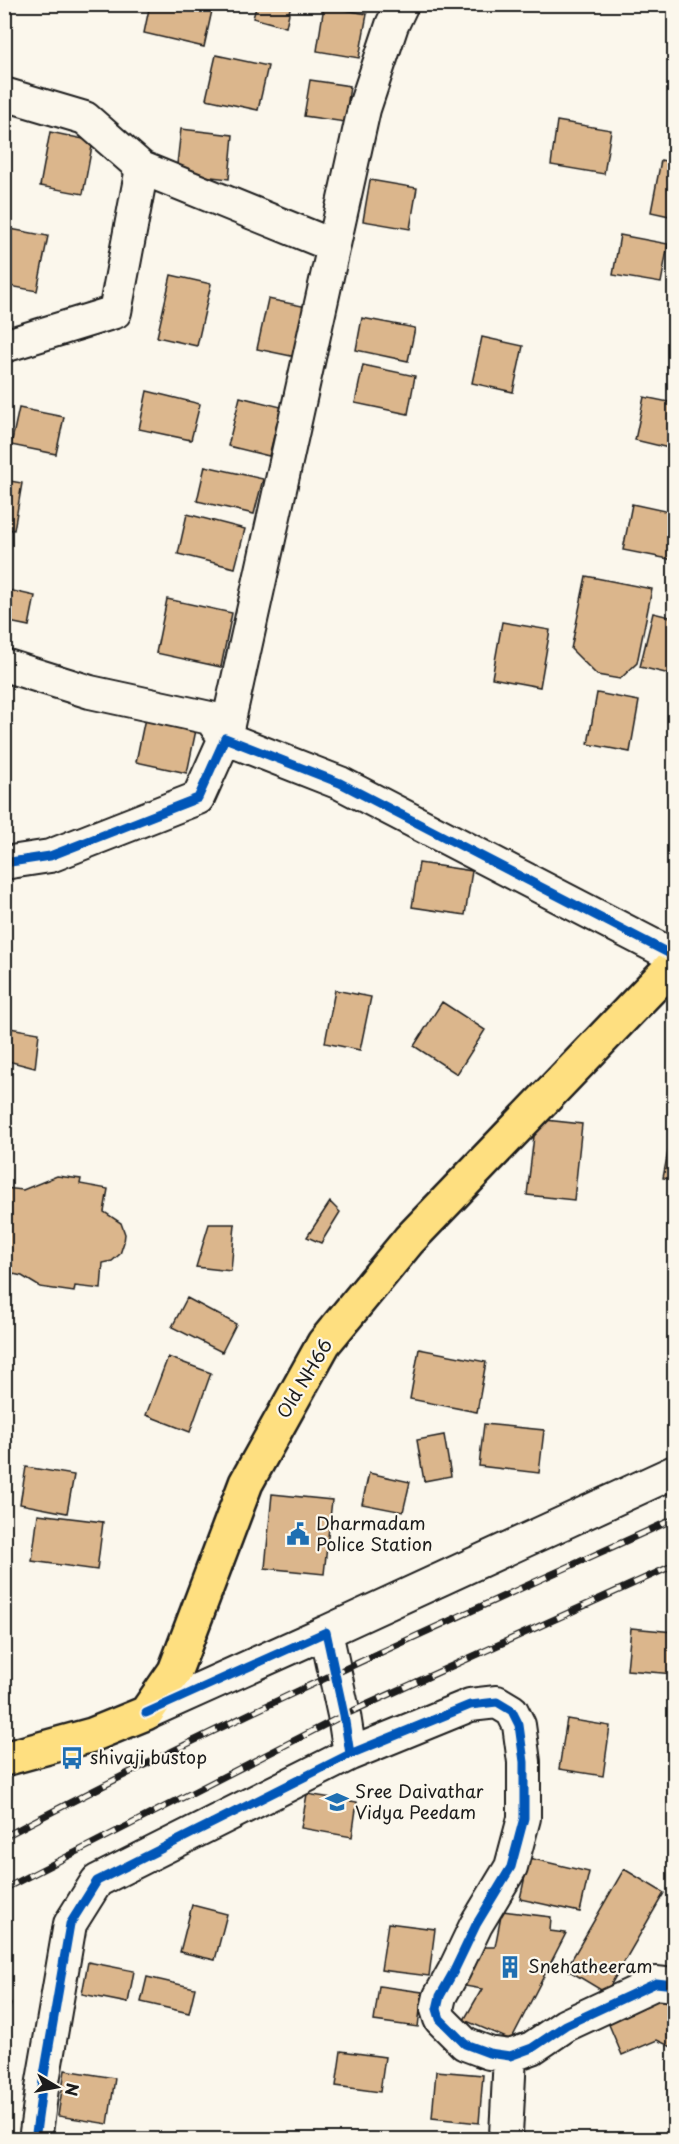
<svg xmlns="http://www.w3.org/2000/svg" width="679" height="2144" font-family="'Playpen Sans',sans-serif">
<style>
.building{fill:#dbb68c;stroke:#1c1c1c;stroke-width:1.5}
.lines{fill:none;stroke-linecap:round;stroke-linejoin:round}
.minor-casing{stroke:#1c1c1c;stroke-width:36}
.primary-casing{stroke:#1c1c1c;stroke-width:38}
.minor{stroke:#fbf7ec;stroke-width:32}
.primary{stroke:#fedf80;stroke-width:33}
.rail-casing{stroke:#1c1c1c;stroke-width:7}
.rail{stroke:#fbf7ec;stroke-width:4.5;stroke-dasharray:14;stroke-linecap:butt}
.cycleway-casing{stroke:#fbf7ec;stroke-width:13}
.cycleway{stroke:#0057b8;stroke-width:9}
.labels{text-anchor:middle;stroke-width:4.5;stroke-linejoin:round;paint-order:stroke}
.street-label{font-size:18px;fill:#1c1c1c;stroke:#fbf7ec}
.poi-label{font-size:18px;fill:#1c1c1c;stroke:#fbf7ec;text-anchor:start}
</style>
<rect width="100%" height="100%" fill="#fbf7ec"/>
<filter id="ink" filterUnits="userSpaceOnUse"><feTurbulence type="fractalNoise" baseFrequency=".0167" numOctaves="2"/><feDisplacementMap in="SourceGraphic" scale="12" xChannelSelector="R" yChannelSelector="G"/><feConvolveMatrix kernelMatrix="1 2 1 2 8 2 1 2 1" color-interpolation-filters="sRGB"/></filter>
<g filter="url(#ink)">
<!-- building -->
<path class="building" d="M150,4L213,6L204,47L144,33Z
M257,4H291L286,27L253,18Z
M324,6L367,14L359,58L317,51Z
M216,55L268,66L258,110L206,99Z
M310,80L350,86L345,122L304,116Z
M557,121L611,130L604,174L551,165Z
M181,129L233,135L229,179L176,173Z
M50,132L93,141L83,194L40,186Z
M661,160L674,163V217L651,212Z
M370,180L417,188L410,229L363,221Z
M5,228L48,236L37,291L4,285Z
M620,235L668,244L661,283L613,275Z
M171,275L211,284L197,346L157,337Z
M268,299L312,308L301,358L257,349Z
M362,318L415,328L408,361L356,350Z
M482,337L523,346L513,392L472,383Z
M363,365L415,376L408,414L355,403Z
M147,391L200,404L191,440L139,429Z
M240,397L281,407L269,456L228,446Z
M644,397L674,403L673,449L635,440Z
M19,408L64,417L56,454L11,445Z
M205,466L263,479L254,514L197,501Z
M4,480L22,483L14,530L4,529Z
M632,504L674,513V560L623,550Z
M187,514L245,529L235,568L178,554Z
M586,576L652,589L637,663L620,679L597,675L571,649Z
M4,589L35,596L29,626L4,621Z
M167,599L232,613L221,667L156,653Z
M653,613L674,618V675L640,667Z
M502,622L550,630L540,687L492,678Z
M597,693L639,701L630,752L588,744Z
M145,718L196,730L187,773L136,762Z
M419,863L472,871L465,915L412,907Z
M335,990L371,997L360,1050L325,1043Z
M442,1002L485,1030L457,1074L414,1046Z
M4,1027L39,1033L35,1068L4,1060Z
M536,1119L582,1124L574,1200L527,1195Z
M674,1120V1180L663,1178Z
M57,1176L81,1179L80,1184L108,1189L104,1212L121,1223L125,1234L124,1242L120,1254L112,1261L103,1263L101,1289L75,1286L74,1292L40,1287L22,1276L4,1272L5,1188L23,1190Z
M330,1202L340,1212L321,1243L307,1237Z
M209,1224H235L231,1271L196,1267Z
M187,1298L236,1324L222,1352L172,1327Z
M419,1349L486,1362L477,1412L410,1399Z
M168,1357L211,1373L190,1432L146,1415Z
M484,1424L544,1430L539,1473L479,1466Z
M444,1435L451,1476L424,1481L417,1440Z
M26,1467L74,1475L67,1513L20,1504Z
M369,1473L410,1482L403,1512L362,1504Z
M272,1494L332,1500L324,1574L265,1568Z
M38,1514L103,1522L97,1570L32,1561Z
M631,1628L674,1632V1674L627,1670Z
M567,1719L610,1726L603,1776L559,1769Z
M307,1794L357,1802L352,1837L301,1828Z
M674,1838V1881L670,1839Z
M529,1858L589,1872L580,1912L520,1899Z
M624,1869L664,1893L606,1993L566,1969Z
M192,1905L227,1914L215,1960L180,1952Z
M502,1911L551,1917L550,1931L566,1933L511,2040L464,2020L482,1989L465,1986L476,1947H495Z
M388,1923L435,1929L429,1976L381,1970Z
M88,1962L134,1971L128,2003L82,1994Z
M147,1977L195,1988L189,2013L141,2002Z
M379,1986L422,1992L418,2027L374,2021Z
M670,1992L674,1996V2048L657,2040L622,2055L607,2020Z
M4,2002L11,2004L4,2033Z
M341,2051L385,2057L380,2092L336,2086Z
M65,2070L115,2078L108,2124L58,2116Z
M436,2071L483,2075L479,2123L432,2118Z"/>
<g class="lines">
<!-- minor casing -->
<g class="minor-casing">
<path id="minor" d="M4,94L85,118L142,168
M4,346L115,312L142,168L334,246
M4,665L90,692L210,718L225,738
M225,738L364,109L392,25L402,4
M4,863L50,856L198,798L225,738L340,783L674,956
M326,1632L674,1472
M350,1754L470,1705L497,1702L512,1711L519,1725L524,1762V1818L511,1867L476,1925L454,1971L440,1996L437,2009L440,2019L465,2044L489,2053L510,2056L532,2048L566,2025L656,1983L674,1985
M35,2140L43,2081L70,1924L97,1881L350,1754L344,1715L326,1632L146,1713
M508,2140L506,2135L510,2056"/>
</g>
<!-- primary casing -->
<g class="primary-casing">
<path id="primary" d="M4,1759L92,1735L146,1713L175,1671L246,1483L324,1343L409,1240L674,964"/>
</g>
<!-- minor -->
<use href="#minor" class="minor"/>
<!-- primary -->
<use href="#primary" class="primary"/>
<!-- rail casing -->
<g class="rail-casing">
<path id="rail" d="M4,1837C223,1721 449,1621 674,1519
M4,1889L344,1715L674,1565"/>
</g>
<!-- rail -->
<use href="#rail" class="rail"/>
<!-- cycleway casing -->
<g class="cycleway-casing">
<path id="cycleway" d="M4,863L50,856L198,798L225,738L340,783L674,956
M350,1754L470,1705L497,1702L512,1711L519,1725L524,1762V1818L511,1867L476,1925L454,1971L440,1996L437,2009L440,2019L465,2044L489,2053L510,2056L532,2048L566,2025L656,1983L674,1985
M35,2140L43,2081L70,1924L97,1881L350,1754L344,1715L326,1632L146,1713"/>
</g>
<!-- cycleway -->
<use href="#cycleway" class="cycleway"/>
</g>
</g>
<!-- icons -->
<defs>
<g id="civic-bare" transform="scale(1.8)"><path d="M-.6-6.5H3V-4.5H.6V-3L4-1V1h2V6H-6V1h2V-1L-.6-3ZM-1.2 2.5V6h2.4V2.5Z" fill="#1f6fb2" stroke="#fbf7ec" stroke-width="2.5" paint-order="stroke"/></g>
<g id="bus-bare" transform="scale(1.8)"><path d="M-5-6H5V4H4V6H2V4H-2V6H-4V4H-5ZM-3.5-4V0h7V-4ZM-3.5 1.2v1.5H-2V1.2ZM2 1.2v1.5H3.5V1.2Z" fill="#1f6fb2" stroke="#fbf7ec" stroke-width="2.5" paint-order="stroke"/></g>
<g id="school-bare" transform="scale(1.8)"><path d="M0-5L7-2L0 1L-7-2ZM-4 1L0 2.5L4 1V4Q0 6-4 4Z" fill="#1f6fb2" stroke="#fbf7ec" stroke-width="2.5" paint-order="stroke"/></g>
<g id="building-bare" transform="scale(1.8)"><path d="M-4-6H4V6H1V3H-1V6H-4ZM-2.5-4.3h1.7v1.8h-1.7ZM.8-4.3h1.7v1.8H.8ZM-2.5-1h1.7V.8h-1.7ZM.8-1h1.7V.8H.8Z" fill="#1f6fb2" stroke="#fbf7ec" stroke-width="2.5" paint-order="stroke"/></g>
</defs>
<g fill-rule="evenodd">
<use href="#civic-bare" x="298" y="1534"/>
<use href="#bus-bare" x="72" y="1758"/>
<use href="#school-bare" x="337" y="1802"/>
<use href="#building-bare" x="510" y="1967"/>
</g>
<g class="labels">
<!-- street labels -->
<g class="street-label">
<text transform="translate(305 1379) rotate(-59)" y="6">Old NH66</text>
</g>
<!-- poi labels -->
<g class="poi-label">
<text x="316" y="1530">Dharmadam<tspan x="316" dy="21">Police Station</tspan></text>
<text x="90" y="1764">shivaji bustop</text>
<text x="355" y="1798">Sree Daivathar<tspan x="355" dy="21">Vidya Peedam</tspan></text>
<text x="528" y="1973">Snehatheeram</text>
</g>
</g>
<!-- margin -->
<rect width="679" height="2144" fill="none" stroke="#fbf7ec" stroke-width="24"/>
<rect x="12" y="12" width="655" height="2120" fill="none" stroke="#1c1c1c" stroke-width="2" filter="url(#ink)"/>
<!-- north arrow -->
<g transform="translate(57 2087) rotate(100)" stroke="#fbf7ec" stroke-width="4.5" paint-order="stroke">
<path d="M0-4.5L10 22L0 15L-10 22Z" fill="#1c1c1c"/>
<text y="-9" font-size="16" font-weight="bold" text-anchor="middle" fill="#1c1c1c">N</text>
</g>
</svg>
